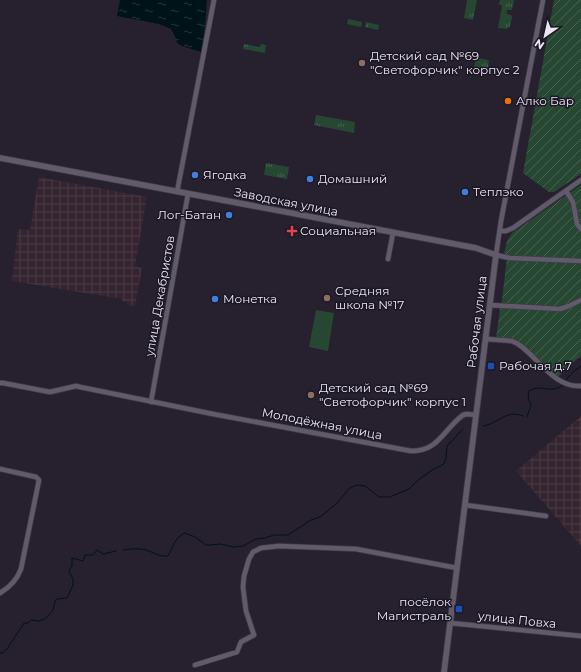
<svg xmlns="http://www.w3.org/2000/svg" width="581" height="672" font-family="Montserrat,sans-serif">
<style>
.industrial{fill:url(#industrial-grid)}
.grass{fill:url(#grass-tufts)}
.garden{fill:url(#garden-furrows)}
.pitch{fill:#264833}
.water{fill:url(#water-ripples)}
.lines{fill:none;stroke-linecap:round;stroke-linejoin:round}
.stream{stroke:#001318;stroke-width:1}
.minor-casing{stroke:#3f3b46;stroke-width:6}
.tertiary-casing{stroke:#3f3b46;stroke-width:7}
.minor{stroke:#605a6a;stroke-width:4.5}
.tertiary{stroke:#605a6a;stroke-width:5.5}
.education-dot{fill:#8d6e63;stroke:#1c1725;stroke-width:1.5}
.food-dot{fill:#e8710a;stroke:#1c1725;stroke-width:1.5}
.shop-dot{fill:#3f7fe0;stroke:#1c1725;stroke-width:1.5}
.health-dot{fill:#e0444e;stroke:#1c1725;stroke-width:1.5}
.transit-dot{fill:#1a4fb4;stroke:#1c1725;stroke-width:1.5}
.labels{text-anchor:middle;stroke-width:3;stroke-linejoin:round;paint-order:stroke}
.poi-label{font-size:12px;fill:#ebe7f1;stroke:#1c1725;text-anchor:start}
.street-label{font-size:12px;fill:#ebe7f1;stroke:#1c1725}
</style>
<defs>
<pattern id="industrial-grid" width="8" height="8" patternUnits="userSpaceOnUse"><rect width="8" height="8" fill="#352530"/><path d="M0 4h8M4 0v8" fill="none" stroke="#493a44"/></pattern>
<pattern id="grass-tufts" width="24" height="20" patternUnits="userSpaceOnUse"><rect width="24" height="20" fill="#264833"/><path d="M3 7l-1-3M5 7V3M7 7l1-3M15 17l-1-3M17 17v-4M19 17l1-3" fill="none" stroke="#466251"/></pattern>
<pattern id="garden-furrows" width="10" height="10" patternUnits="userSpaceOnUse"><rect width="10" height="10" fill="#264833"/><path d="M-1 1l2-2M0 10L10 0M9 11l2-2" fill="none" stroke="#466251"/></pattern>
<pattern id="water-ripples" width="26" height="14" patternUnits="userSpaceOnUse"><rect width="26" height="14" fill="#001318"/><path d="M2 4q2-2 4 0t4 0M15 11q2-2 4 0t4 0" fill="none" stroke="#25353a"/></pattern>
</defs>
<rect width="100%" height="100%" fill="#26202f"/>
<!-- industrial -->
<path class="industrial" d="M39,177L147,197L135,266L142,268L135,306L127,305V302L122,301V299L12,281L18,229L30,230Z
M581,416V546L516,471Z"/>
<!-- grass -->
<path class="grass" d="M467,0H477L473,20L464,18Z
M500,0H514L512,10H507V14L511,15L512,17L510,27H508V29L498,28L502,6L499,4Z
M348,19L362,22L361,27L347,24Z
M366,22L379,25L378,30L365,27Z
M244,44L260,47L261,44L266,45L265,53L243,49Z
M476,58L489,60L488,70L474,67Z
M316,115L355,122L354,133L314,125Z
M266,163L289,167L287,179L264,175Z"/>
<!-- garden -->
<path class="garden" d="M554,0H581V174L554,192H549L523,173Z
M581,185V356L576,360L559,376H555L518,341L496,338L500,308H501L507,257L504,253L507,241L512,233Z"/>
<!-- pitch -->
<path class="pitch" d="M316,310L334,313L328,351L309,347Z"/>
<!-- water -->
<path class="water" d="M120,0H207L205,25L201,52L182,46L177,43L175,36L171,29L159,24L117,16Z"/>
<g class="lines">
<!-- stream -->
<path class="stream" d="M566,380L573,372L581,366
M527,417L531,405L528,398L529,391C541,383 550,395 563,385
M483,426C498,424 506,409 523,416
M123,550C130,549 138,548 146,550C153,552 159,557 168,556C173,547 174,538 185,533L195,537L206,545H210L220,544L234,547L243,546L256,539L265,538L274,535H288L311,520L320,517L337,503L350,488L354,486L358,485L365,486L379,497H390L409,489L418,480L434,469L444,464L446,458L447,446L463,429
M0,653H3L7,649L24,623H28L31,620L39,621L45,619L53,610L55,601L57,599L67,598L68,596L73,585V579L69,571L72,566V558L83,561L85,555H93L97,550L103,554L116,551"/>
<!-- minor casing -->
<g class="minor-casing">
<path id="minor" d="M543,0L501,221L496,255L510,258L581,261
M566,191L573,202L577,224L581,229
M177,192L214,0
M500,231H506L513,228L581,180
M388,259L393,233
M490,305L560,309L569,306L581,300
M486,339L512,341L518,344C538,357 554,388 581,386
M0,383H3L50,392L76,386L80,387L213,414L411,451C439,451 443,430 463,415L467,414L476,415
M151,402L188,194
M0,469L36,477L39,480L21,569C17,580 10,587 0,593
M465,505L546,516
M450,623L581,636
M195,665L237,652L241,642L254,635L246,611L243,587L244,576L249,559L253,552L261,548L279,546L356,549L457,568"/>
</g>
<!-- tertiary casing -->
<g class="tertiary-casing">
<path id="tertiary" d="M0,158L476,248L496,255L444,672"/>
</g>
<!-- minor -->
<use href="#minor" class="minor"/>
<!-- tertiary -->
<use href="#tertiary" class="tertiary"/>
</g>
<!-- markers -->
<g class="education-dot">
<circle cx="362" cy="63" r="4"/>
<circle cx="327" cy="298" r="4"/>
<circle cx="311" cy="395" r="4"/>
</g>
<circle class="food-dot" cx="508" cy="101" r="4"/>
<g class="shop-dot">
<circle cx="195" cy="175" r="4"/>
<circle cx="310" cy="179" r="4"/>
<circle cx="465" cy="192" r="4"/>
<circle cx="229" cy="215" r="4"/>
<circle cx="215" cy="299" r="4"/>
</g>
<path class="health-dot" d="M290 225h4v4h4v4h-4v4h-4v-4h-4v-4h4z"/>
<g class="transit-dot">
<rect x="487" y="362" width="8" height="8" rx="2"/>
<rect x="455" y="605" width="8" height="8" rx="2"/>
</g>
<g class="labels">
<!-- poi labels -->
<g class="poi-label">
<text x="370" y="60">Детский сад №69<tspan x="370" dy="14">"Светофорчик" корпус 2</tspan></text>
<text x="516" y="105">Алко Бар</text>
<text x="203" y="179">Ягодка</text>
<text x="318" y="183">Домашний</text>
<text x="473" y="196">Теплэко</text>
<text x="221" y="219" text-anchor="end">Лог-Батан</text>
<text x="300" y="235">Социальная</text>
<text x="335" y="295">Средняя<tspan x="335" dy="14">школа №17</tspan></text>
<text x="223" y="303">Монетка</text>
<text x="499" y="370">Рабочая д.7</text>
<text x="319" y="392">Детский сад №69<tspan x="319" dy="14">"Светофорчик" корпус 1</tspan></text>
<text x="451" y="606" text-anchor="end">посёлок<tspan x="451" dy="14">Магистраль</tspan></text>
</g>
<!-- street labels -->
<g class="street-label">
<text transform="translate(286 202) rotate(11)" y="4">Заводская улица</text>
<text transform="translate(160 296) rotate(-80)" y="4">улица Декабристов</text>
<text transform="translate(477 322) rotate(-83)" y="4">Рабочая улица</text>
<text transform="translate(322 424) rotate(11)" y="4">Молодёжная улица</text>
<text transform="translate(517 620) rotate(6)" y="4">улица Повха</text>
</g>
</g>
<!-- north arrow -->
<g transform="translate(545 36) rotate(214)" stroke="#1c1725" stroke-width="3" paint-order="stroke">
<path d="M0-3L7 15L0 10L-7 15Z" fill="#ebe7f1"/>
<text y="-6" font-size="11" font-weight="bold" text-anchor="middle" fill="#ebe7f1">N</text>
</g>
</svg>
